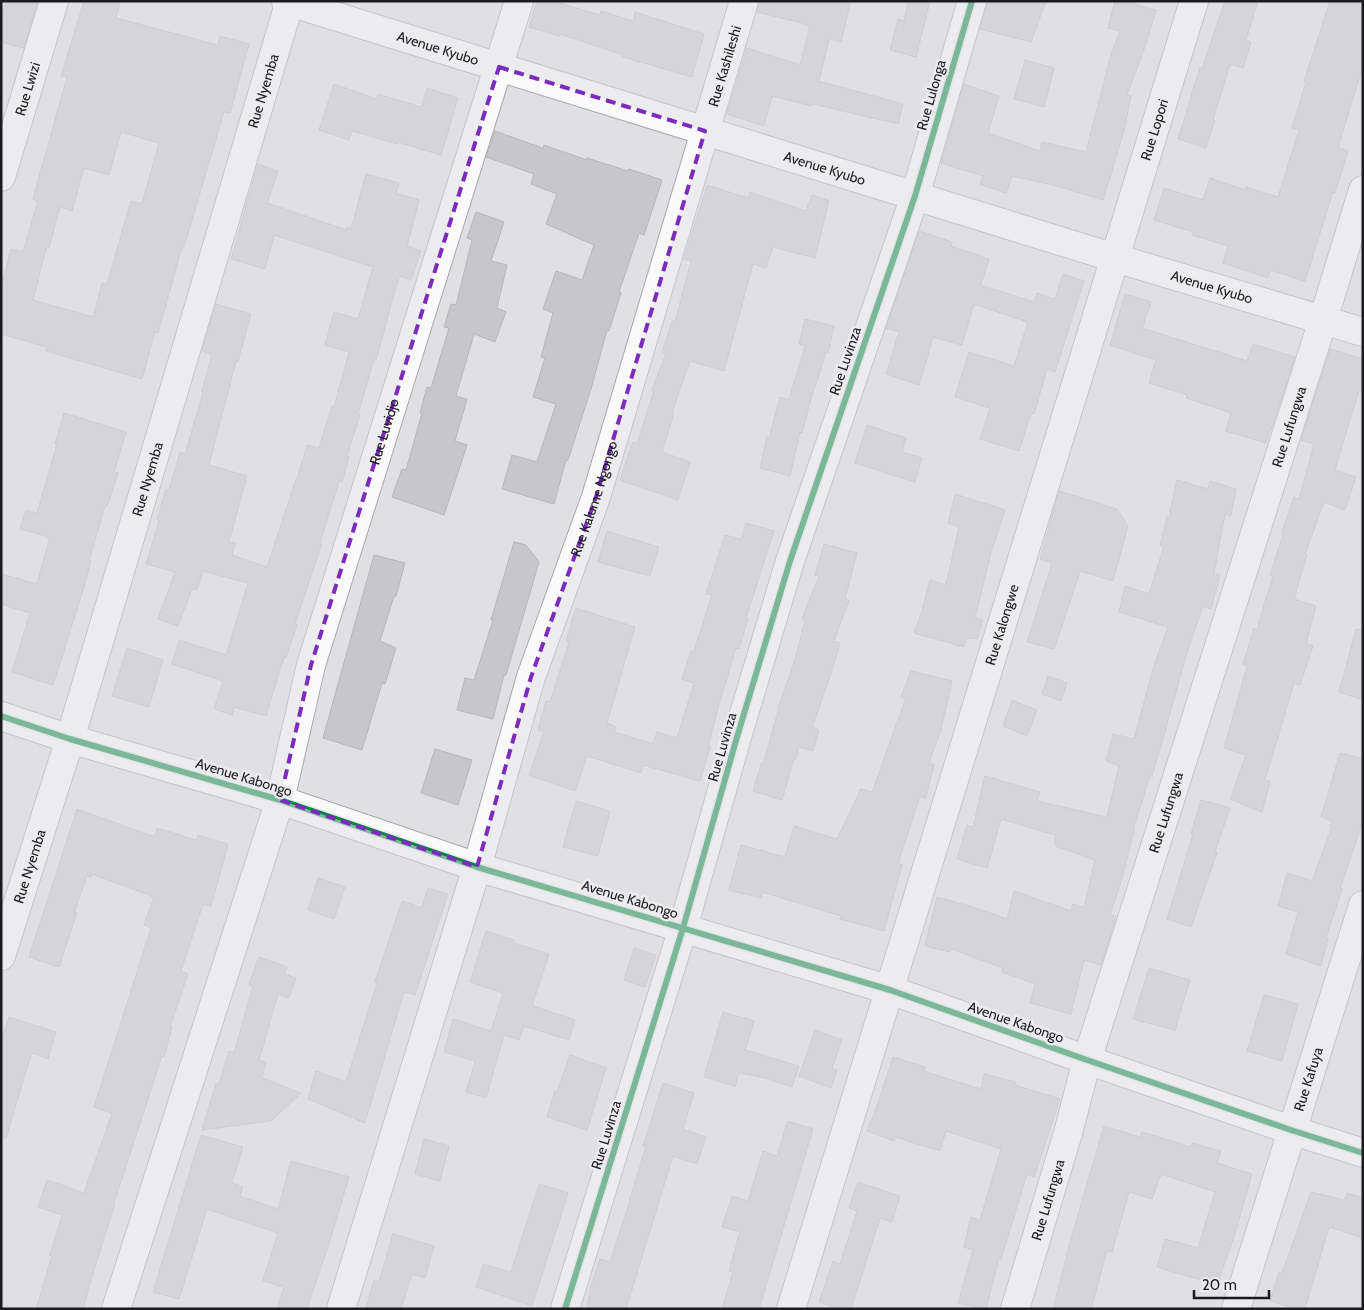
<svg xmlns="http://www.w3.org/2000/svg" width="1364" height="1310" font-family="Cabin,sans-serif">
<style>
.building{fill:#c7c7ca;stroke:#b7b7ba;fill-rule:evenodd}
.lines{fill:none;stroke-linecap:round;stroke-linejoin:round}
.minor-casing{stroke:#a8a7aa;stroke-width:30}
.minor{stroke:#fafafb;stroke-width:28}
.cycleway-casing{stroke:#ecebf1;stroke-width:9}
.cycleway{stroke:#00873e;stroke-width:6}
.marked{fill:none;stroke:#7b2cbf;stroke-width:4;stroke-dasharray:10 6;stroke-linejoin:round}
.labels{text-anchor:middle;stroke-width:5;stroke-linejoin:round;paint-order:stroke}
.street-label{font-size:14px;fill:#1b1a1c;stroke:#ecebf1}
</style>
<rect width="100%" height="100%" fill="#e0dfe3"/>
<!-- building -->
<path class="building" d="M6,1H38L24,48L1,42V19Z
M84,1H120L116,18L218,45L220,36L249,44L230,113L224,112L184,247H182L158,333L155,332L142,379L46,351L47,347L1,334V288L11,249L23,252L38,201L33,199L67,77L61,76ZM121,132L159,143L142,204L131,201L107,284L102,283L93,317L33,300L46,248H49L60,207L72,211L84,168L109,175Z
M537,1H553L600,15L601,11L633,21L635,12L704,34L692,77L623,57V55L560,34L559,36L529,27Z
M759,1H851L841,42L829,39L819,81L903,104L898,124L813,104L812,106L772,96L764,126L727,114L747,48L800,65L810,25L757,12Z
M908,1H930L916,57L890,50L898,19L904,21Z
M987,1H1046L1031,42L980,29Z
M1115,1H1125L1156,10L1146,44L1127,95L1131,96L1124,131L1103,200L1057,186L1012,176L1006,193L980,184L983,176L941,163L964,84L999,96L988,133L1040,151L1042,142L1086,152L1110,58L1120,31L1108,28Z
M1225,1H1258L1246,40L1251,42L1243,68L1230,64L1213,120H1215L1206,148L1178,139L1200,68L1202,69Z
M1330,1H1363V65L1338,148L1348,151L1335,193L1333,192L1305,281L1270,270L1268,278L1223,263L1228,246L1192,235L1193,232L1154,220L1164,188L1203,200L1210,178L1245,190L1246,187L1278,197L1299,130L1292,128L1306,82L1304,81Z
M1025,60L1054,68L1044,107L1014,99Z
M334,84L377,99L378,94L421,107L427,88L458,98L441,155L397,142V144L352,131L349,140L319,130Z
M495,131L543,148L544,145L587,160V158L628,171L629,169L662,180L644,235L639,233L619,292L621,293L609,331L607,330L591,389L568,460H566L554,504L502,489L512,455L537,462L556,404L533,397L545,358L541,357L553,313L543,309L556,271L582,280L594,245L546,224L557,194L531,184L534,174L486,157Z
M258,164L278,171L267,203L347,230V227L351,229L366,174L399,183L396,193L419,200L407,246L421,251L411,280L399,276L376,360L374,359L358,414L360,415L347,456L349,457L342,482L339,481L320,543L322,544L295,623L297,624L286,657H284L266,716L234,707L232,715L214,709L223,681L172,664L179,640L226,655L248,583L203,571L197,590L192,589L178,626L158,619L175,572L146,564L159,521L157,520L166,489L169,490L180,452L185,454L203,393L202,392L212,354L202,351L216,304L251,314L238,361H236L209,465L247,476L229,542L235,543L232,555L267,567L296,479H297L307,445L319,448L332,406L334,407L349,352L325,345L334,312L358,319L373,267L274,235L265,269L231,259Z
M707,185L748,198L750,192L806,211L812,195L829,201L815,258L773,247L766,268L753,264L724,371L690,361L672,412H674L662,452L690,462L678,500L620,480L633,442L637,443L654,391L652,390L666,354L662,352L672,321L675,322L691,261L684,259Z
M476,212L504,222L491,261L507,265L497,308L506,312L495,342L474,334L456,396L467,399L455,441L467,445L444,515L392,497L402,469L406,470L422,413H420L427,387L431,388L449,328L444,327L451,304L456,305L472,240L467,238Z
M919,231L952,242L951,246L989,259L981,285L1034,302L1037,293L1055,299L1063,274L1084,281L1055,372L1047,369L1034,414L1031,413L1019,451L980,439L990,408L955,397L969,352L1014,366L1028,322L974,304L962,345L933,337L919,385L886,374L899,332L886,328Z
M1125,294L1151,302L1142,328L1247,361L1253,344L1295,357L1271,430H1270L1266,443L1226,431L1231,413L1186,398L1187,395L1149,383L1156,360L1110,345Z
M805,319L834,326L828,353L826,352L815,388L814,387L802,433L800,432L790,476L760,468L767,437L769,438L780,397L789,400L805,346L799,344Z
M1330,349L1363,359V391L1359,390L1335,470L1356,477L1345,510L1324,502L1305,554H1307L1294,599L1316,606L1306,644L1313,646L1300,685L1294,683L1265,780L1270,782L1262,812L1230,799L1246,755L1224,748L1247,666L1243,664L1254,628L1257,629L1273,576L1270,575L1284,531H1282L1294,497L1299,499L1314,444L1301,440Z
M64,413L126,432L114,472L118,473L107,506H105L89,561H91L84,587L53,685L12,672L30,613L1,604V574L37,584L50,537L20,529L26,510L37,513L57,444H55Z
M867,425L906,438L902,452L922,458L915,482L855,463Z
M1177,480L1208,489L1210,481L1236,489L1231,516L1225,514L1214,573L1220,575L1211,609L1203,606L1186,656L1161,746L1152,776L1150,775L1134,827H1135L1122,879L1110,915L1116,916L1101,965L1084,960L1071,1014L1030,1003L1035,984L1002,972L1003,968L951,949L950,952L925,946L937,897L976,908L1007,919L1014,891L1071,911L1073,904L1084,907L1095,860L1055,846V835L1001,819L987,868L957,859L967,825L973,827L985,776L1040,792L1037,801L1107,817L1119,766L1106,761L1113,734L1134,739L1151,677H1150L1168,627L1119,612L1125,586L1149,594L1164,546L1160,545L1167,517H1169Z
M1059,491L1117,509L1128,526L1113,581L1080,571L1054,649L1027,642L1052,563L1040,559Z
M955,494L1005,510L991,553L975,618L983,620L977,639L966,638L964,647L914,633L921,614L930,580L946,585L959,527L948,523Z
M746,523L774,531L746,618L748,619L739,649L736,648L719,704L708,747H710L700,781L643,765L641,773L587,756L575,791L529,775L544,732L538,730L546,701L550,702L569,642L566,641L576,608L635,627L607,723L616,727L614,732L653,744L657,732L677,738L694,683L682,679L691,651H694L712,595L706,594L725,535L741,539Z
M607,531L659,547L650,576L598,562Z
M514,542L526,545L539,562L506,675H504L493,719L457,710L465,678L474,680L493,620H491Z
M824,544L857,553L845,598L849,600L834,641L840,643L831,674L812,727L819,730L813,751L799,747L796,759H794L782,800L753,791L761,764H763L779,708H778L794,663L805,621L802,619L819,576L815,575Z
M374,555L405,563L396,596H394L380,641L396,648L385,684L382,683L362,750L323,738Z
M1356,629L1363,630V700L1339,692Z
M127,648L163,660L149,707L112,696Z
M911,671L952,681L941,730L929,763L934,765L926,798L920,796L898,863L902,865L884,931L840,919L841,916L762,892L761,898L729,890L741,845L785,857L794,826L837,839L861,789L872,792L906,698L901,697Z
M1048,676L1067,683L1061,701L1042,694Z
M1012,700L1037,710L1027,736L1003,726Z
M435,749L472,760L458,805L421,793Z
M1340,753L1363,759V821L1340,889H1342L1326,938L1328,939L1321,966L1286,954L1298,912L1278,906L1287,873L1312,881L1332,827L1330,826L1332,821L1321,817Z
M1201,800L1230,808L1215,852L1217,853L1191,927L1167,919L1193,834H1191Z
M576,801L610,811L598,856L563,847Z
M77,809L155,837L157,828L196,840L198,835L228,844L211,906L203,904L181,971L188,974L170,1027H172L164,1057L162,1056L114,1203H115L88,1290L83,1309H36L52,1256L50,1255L62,1215L38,1207L47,1180L84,1193L112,1113L94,1107L151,928L144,925L154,897L92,874L91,877L87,876L74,913H77L59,967L29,957Z
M318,878L345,887L334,919L308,910Z
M428,888L448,894L415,995L404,992L365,1123L308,1099L316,1071L346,1082L377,983L375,982L402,901L422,908Z
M486,931L514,940V943L549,954L532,1006L575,1020L569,1040L524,1026L519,1040L504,1035L486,1098L466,1092L475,1061L444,1052L453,1019L491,1031L503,993L470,982Z
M634,948L656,955L645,987L624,980Z
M259,957L287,967L284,974L296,978L289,998L278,994L259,1060L266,1063L262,1078L301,1093L271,1121L202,1130L216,1084H219L229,1051L234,1053L253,986L249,984Z
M1149,968L1190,980L1175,1030L1133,1019Z
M1264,995L1298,1004L1282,1061L1247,1051Z
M723,1012L754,1021L745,1050L799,1066L792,1087L766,1078L739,1073L735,1086L704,1077Z
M9,1017L56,1032L48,1059L33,1053L31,1055L6,1138H1V1041Z
M815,1030L842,1040L832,1068L837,1070L831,1088L799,1076Z
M570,1055L606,1068L587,1130L547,1117L555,1091L557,1092Z
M893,1057L925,1067L923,1071L981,1089L984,1074L1016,1082L1015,1085L1060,1099L1034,1177L1027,1174L1001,1259H999L986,1309L958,1303L973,1250L964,1247L971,1217L980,1220L1001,1149L946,1131L940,1151L895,1137L894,1141L867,1131L877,1106Z
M663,1083L694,1093L683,1129L706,1137L697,1164L673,1156L626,1309H587L591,1286L600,1259L610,1262L630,1201H629L646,1147L643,1146Z
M788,1121L813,1129L759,1309H722L733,1272L729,1271L740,1232L722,1227L732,1196L748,1201L763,1151L777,1156Z
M1104,1126L1140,1137L1142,1132L1191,1147L1192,1143L1221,1151L1217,1163L1252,1174L1235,1234L1217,1285L1157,1267L1165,1239L1198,1248L1215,1192L1161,1174L1152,1199L1129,1192L1112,1252L1107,1251L1091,1309H1053L1070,1242Z
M201,1135L243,1147L232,1183L243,1187L240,1196L278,1209L291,1161L349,1177L328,1247L307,1309H277L284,1287L263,1281L278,1233L207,1209L179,1299L153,1292Z
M424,1139L449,1146L440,1181L415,1174Z
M858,1182L900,1196L892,1222L880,1218L851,1309H839L819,1302L833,1261L840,1264L857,1211L849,1208Z
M539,1184L568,1193L532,1306L476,1287L483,1264L511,1272Z
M1311,1192L1344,1200L1347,1193L1363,1198V1238L1329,1227L1305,1309H1296L1270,1301L1279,1272L1282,1273Z
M393,1234L434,1246L425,1278L412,1274L401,1309H366L374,1280L379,1282Z"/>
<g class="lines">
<!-- minor casing -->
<g class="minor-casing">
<g id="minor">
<path id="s1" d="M286,1L1115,258L1363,332"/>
<path id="s2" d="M1,177L54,1"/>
<path d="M1,716L70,739L280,800L477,867L890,990L1087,1060L1291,1130L1363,1153"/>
<path id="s3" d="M1,956L70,739L290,1"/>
<path id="s4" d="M116,1309L280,800L311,665L519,1"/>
<path id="s5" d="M341,1309L477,867L531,677L596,497L744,1"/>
<path d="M565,1309L683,928L737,737L790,561L915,196L972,1"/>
<path id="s6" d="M791,1309L1194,1"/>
<path id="s7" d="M1015,1309L1068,1133L1087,1060L1323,320L1363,190"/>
<path id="s8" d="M1236,1309L1363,905"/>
</g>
</g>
<!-- minor -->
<use href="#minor" class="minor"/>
<!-- cycleway casing -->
<g class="cycleway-casing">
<path id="cycleway" d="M1,716L70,739L280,800L477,867L890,990L1087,1060L1291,1130L1363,1153
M565,1309L683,928L737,737L790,561L915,196L972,1"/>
</g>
<!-- cycleway -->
<use href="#cycleway" class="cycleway"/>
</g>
<!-- marked area -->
<path d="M0 0H1364V1310H0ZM499,67L705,131L596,497L531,677L477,867L280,800L311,665Z" fill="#e0dfe3" fill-opacity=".55" fill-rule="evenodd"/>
<path class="marked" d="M499,67L705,131L596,497L531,677L477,867L280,800L311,665Z"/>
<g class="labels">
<!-- street labels -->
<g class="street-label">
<text dy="5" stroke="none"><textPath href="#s1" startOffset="159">Avenue Kyubo</textPath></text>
<text dy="5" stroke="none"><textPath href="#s5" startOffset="1301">Rue Kashileshi</textPath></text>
<text dy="5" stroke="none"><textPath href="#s2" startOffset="92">Rue Lwizi</textPath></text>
<text dy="5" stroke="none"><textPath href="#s3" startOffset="904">Rue Nyemba</textPath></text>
<text transform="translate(931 95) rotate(-74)" y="5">Rue Lulonga</text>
<text dy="5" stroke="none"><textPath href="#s6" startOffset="1234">Rue Lopori</textPath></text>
<text dy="5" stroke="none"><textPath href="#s1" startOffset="564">Avenue Kyubo</textPath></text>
<text dy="5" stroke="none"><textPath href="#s1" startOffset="969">Avenue Kyubo</textPath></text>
<text transform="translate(845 361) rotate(-71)" y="5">Rue Luvinza</text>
<text dy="5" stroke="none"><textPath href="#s7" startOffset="924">Rue Lufungwa</textPath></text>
<text dy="5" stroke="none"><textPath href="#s4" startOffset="918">Rue Luvidjo</textPath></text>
<text dy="5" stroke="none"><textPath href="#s3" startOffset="499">Rue Nyemba</textPath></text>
<text dy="5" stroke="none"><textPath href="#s5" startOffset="849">Rue Kalume Ngongo</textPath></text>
<text dy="5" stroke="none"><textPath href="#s6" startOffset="716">Rue Kalongwe</textPath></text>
<text transform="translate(722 747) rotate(-74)" y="5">Rue Luvinza</text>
<text transform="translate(244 777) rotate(17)" y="5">Avenue Kabongo</text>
<text dy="5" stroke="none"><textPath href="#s7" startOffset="519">Rue Lufungwa</textPath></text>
<text dy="5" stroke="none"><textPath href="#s3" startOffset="94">Rue Nyemba</textPath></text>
<text transform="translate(630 899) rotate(17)" y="5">Avenue Kabongo</text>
<text transform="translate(1016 1022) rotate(19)" y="5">Avenue Kabongo</text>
<text dy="5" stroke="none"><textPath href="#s8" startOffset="241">Rue Kafuya</textPath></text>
<text transform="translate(606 1135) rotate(-73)" y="5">Rue Luvinza</text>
<text dy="5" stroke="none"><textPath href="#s7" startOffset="114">Rue Lufungwa</textPath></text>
</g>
</g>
<!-- border -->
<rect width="1364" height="1310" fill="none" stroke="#1b1a1c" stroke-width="5"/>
<!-- scale -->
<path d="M1194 1290v8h75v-8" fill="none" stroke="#1b1a1c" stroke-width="2.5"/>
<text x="1202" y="1290" font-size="15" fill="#1b1a1c" stroke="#ecebf1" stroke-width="4" paint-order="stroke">20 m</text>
</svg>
